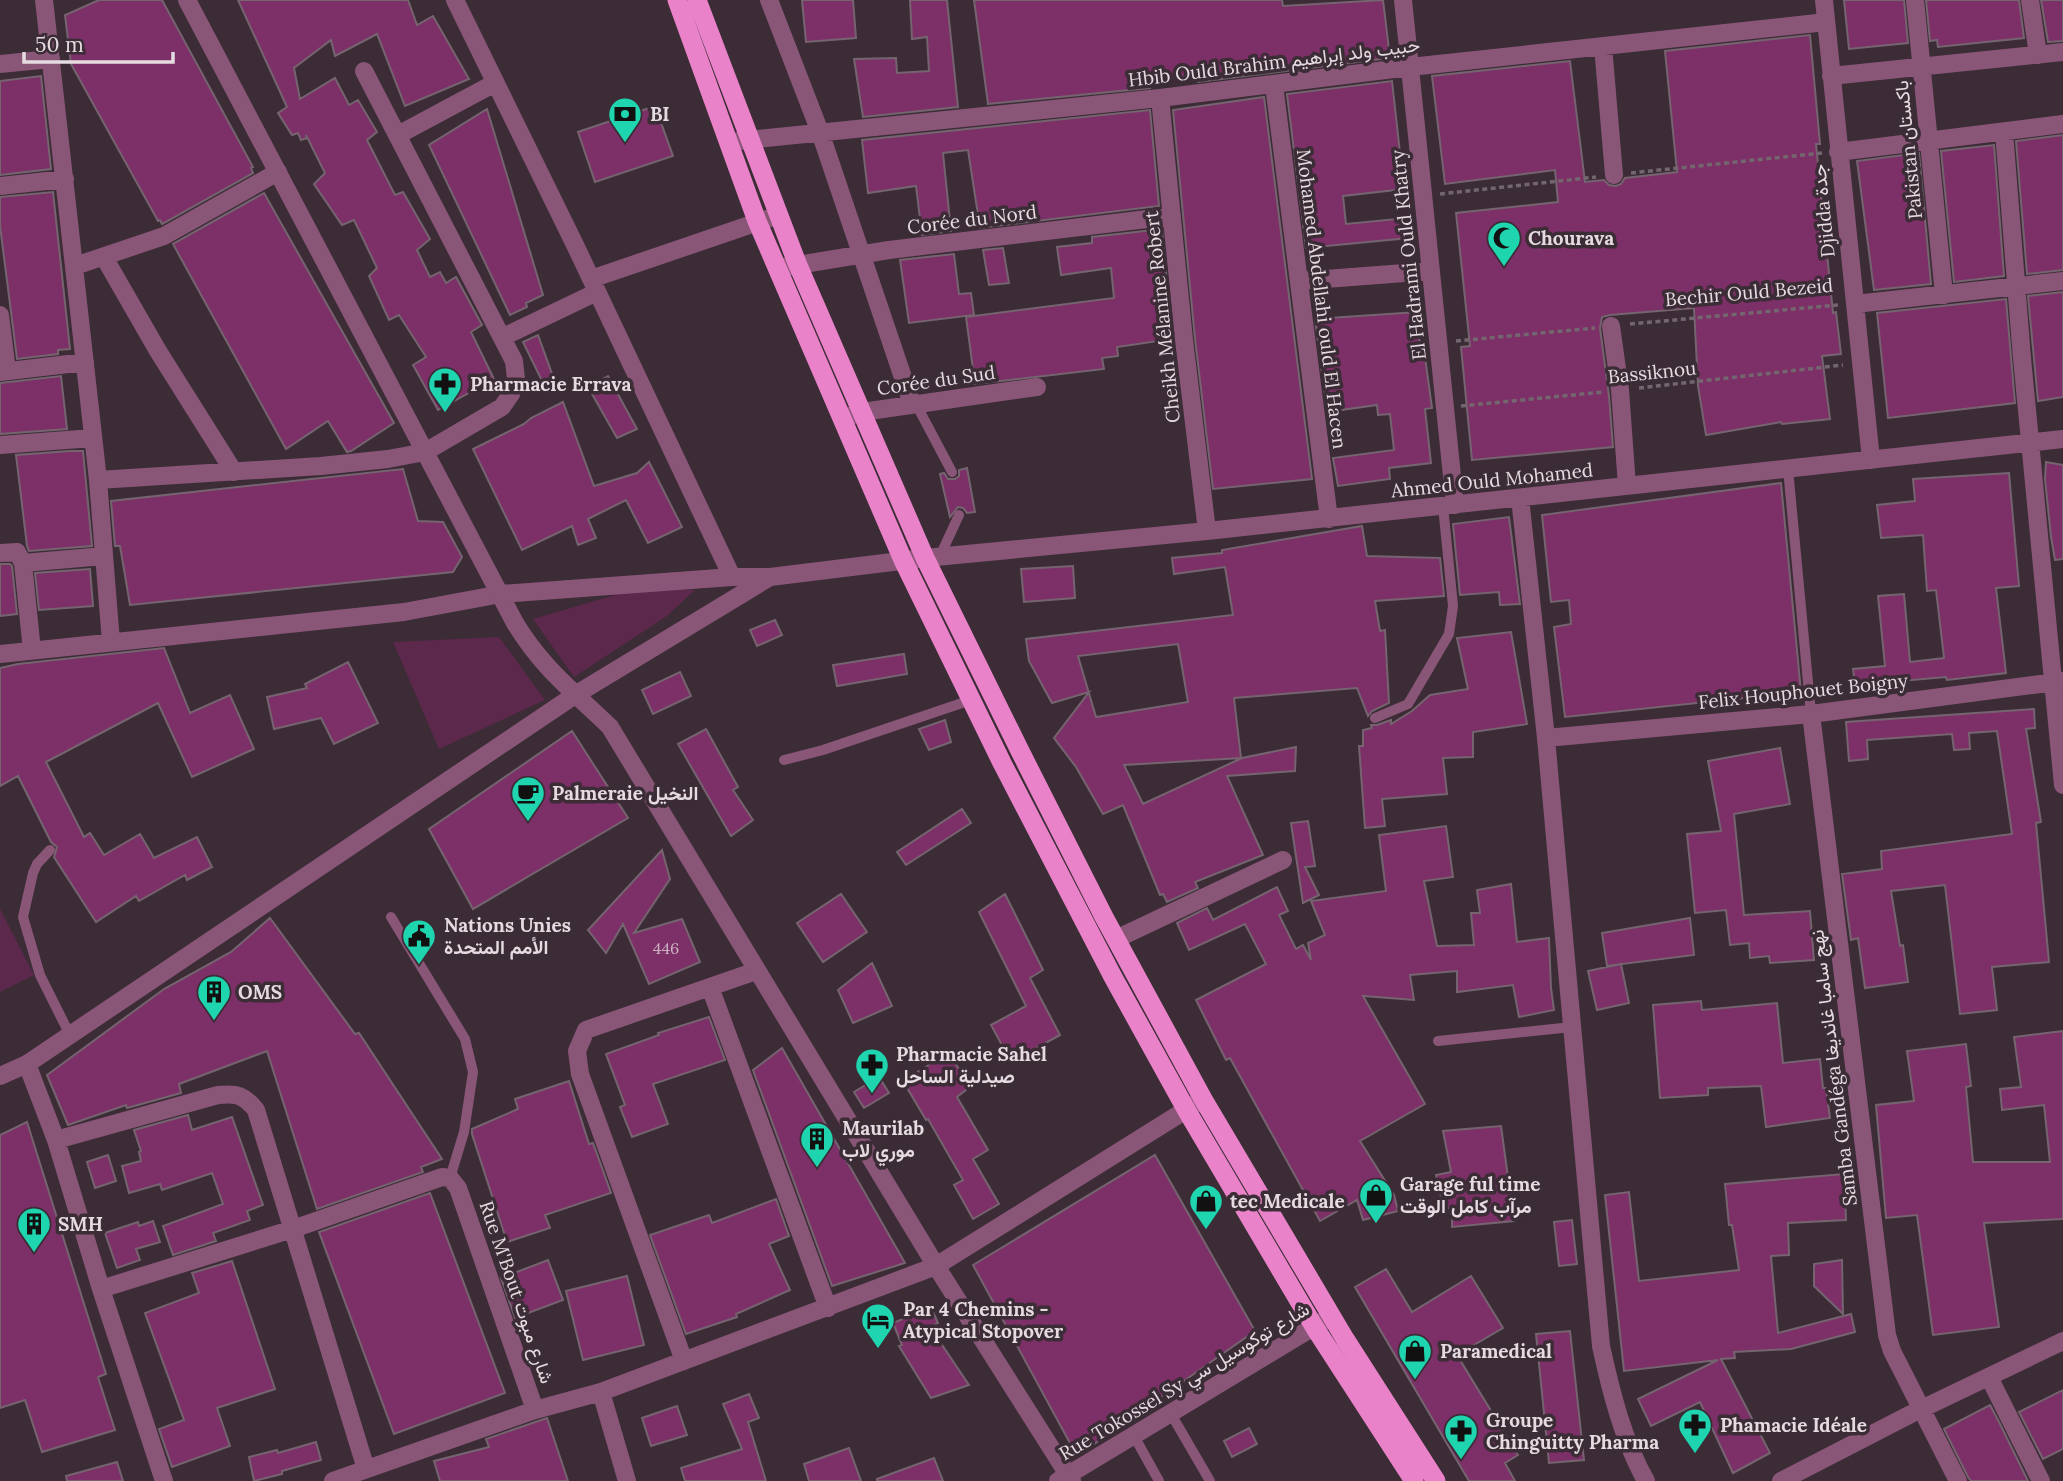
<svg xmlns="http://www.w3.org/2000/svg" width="2063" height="1481" font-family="Lora,Vazirmatn,serif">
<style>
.green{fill:#5c284c}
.building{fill:#7c3067;stroke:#75646f;stroke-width:2;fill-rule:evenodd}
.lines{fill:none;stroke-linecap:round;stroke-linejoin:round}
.path{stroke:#74666f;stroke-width:3.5;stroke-dasharray:5 3.5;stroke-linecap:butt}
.service{stroke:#8a5678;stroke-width:10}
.minor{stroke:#8a5678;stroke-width:18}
.tertiary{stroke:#8a5678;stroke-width:18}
.trunk{stroke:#e982c8;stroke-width:19}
.labels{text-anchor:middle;stroke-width:7;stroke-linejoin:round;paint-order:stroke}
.number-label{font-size:16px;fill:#cbb0c2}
.street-label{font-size:19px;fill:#e5dbe1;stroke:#3b2c36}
.poi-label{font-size:19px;font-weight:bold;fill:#e5dbe1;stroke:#3b2c36;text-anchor:start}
</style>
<rect width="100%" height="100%" fill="#3b2c36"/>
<!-- green -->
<path class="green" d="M639,588L695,590L667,616L574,677L533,619Z
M499,637L545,700L439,749L393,642Z
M0,909L34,975L0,992Z"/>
<!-- building -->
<path class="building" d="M99,0H162L253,167L251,168L253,173L162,224L160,220L158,221L71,64L65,15Z
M238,0H408L417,25L433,16L469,79L405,106L377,34L335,56L331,40L294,68L300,99L335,78L349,105L358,100L377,132L367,140L395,195L403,192L430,239L417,250L430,277L440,272L446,283L456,277L482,325L471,332L494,379L438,410L413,365L426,357L399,315L389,320L369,276L377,268L354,220L342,225L314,184L325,173L306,135L307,138L301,140L298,133L292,135L278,113L287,107Z
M802,0H853L856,38L806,42Z
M910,0H947L958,107L863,117L854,59L896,58L897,73L929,71L927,37L912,39Z
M974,0H1282L1283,6L1383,0L1390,58L1198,82L1197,75L1149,80L1150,88L988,104Z
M1844,0H1904L1908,43L1849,49Z
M1926,0H2019L2024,38L1938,47L1937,40L1930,41Z
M2041,0H2063V41L2048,42Z
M1810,35L1820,144H1816L1833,313L1836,312L1841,354L1822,356L1830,419L1782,424L1781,422L1706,435L1698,386L1694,308L1610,315L1602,317L1600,328L1609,396L1613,447L1472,460L1461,347L1470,346L1456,213L1558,202L1555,170L1445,184L1432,76L1570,61L1585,182L1604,180L1609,185L1616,186L1621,184L1625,178L1677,172L1665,51Z
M41,76L51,169L0,175V81Z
M1392,81L1404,189L1343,196L1346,224L1407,218L1409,238L1306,248L1287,94Z
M1264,97L1312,479L1213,489L1195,339L1173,110Z
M655,106L673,156L595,182L578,132Z
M487,109L543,295L526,303L527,307L510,315L429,145Z
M1150,110L1159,206L980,228L968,150L943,153L951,231L922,235L916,186L868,193L862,140Z
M2063,135V270L2027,274L2016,141Z
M1994,145L2004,276L1954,282L1941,151Z
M1919,153L1931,284L1874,290L1857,161Z
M53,192L70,349L58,350V354L17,359L0,226V197Z
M264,193L394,423L351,451L347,452L328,421L286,449L173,244Z
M1162,229L1172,339L1117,347L1118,356L1102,358L1104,369L975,384L966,317L1114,298L1111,268L1061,275L1057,247L1092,243V237Z
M1003,248L1009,283L989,285L983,250Z
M954,254L959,294L971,293L974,315L909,323L900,260Z
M2063,292V397L2038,401L2028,296Z
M2006,299L2015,403L1888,418L1877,313Z
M1417,312L1421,357H1425L1432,408L1425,409L1431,463L1389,468L1390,479L1338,486L1333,458L1394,450L1390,414L1378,415L1377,405L1327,412L1315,319Z
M538,335L555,382L545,387L523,342Z
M61,376L67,429L0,434V383Z
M608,376L637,429L617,438L588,387Z
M563,402L594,486L637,473L649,462L682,527L648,543L626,500L588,519L596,538L578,545L572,526L522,550L473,449L524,424L531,418Z
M70,451H83L92,546L29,551L27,546L16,455Z
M2046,462L2063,465V559L2055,560L2051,537L2045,479Z
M967,468L975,512L967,513L963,508L958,507L950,517L940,474L944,473L948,479H955L959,476V470Z
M403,469L418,521L443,522L462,557L453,572L130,605L120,546H115L111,501Z
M2009,473L2019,586L1996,588L2006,673L1947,680L1946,677L1855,685L1853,669L1885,666L1878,596L1904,594L1910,662L1944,658L1936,590L1927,591L1923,535L1881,538L1877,505L1915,501L1913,479Z
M1781,483L1801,692L1565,717L1554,627L1571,624L1569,600L1551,602L1542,515Z
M1509,517L1520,604L1500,605L1499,592L1460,595L1453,524Z
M1362,526L1367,556L1440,558L1444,596L1375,601L1380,631L1385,630L1389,703L1372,711L1368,716L1357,688L1234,698L1241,758L1124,765L1143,804L1242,758L1296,747L1295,771L1227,776L1263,855L1195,882L1198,888L1167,902L1163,894L1160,895L1123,805L1103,814L1076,767L1054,738L1089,692L1052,703L1029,661L1026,639L1233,615L1225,567L1174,574L1172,558L1222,553V550ZM1178,644L1188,702L1096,717L1078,656Z
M0,564H10L12,566L17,614L0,616Z
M1073,566L1075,598L1024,602L1021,569Z
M90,569L93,606L39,610L35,573Z
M775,620L782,635L757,646L750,630Z
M1511,632L1527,724L1473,732V757L1443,758L1447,794L1382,799L1385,826L1365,828L1359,746H1363V730L1372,728L1371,725H1377L1391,720V724L1412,711L1430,695L1468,689L1457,638Z
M164,648L190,713L230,695L254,749L192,777L158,703L46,762L84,837L90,833L104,855L140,834L154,858L197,837L212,867L187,880L185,875L139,901L136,896L96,922L54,857L57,847L51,842L18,776L0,786V668L18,664Z
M904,654L907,674L837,686L833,665Z
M348,662L378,723L334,744L321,718L274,729L267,697L307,688L305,684Z
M680,672L691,696L653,714L642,690Z
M2034,709L2035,728L2026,729L2041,822L2036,823L2049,962L1992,967L1997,1010L1960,1014L1945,885L1891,891L1900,946L1903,945L1908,982L1865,988L1858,938L1851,940L1842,874L1882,869L1881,851L2012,834L1997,731L1969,733L1970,749L1954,750L1952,734L1867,740L1868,759L1849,761L1846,722Z
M945,720L951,742L929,750L919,729Z
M706,729L738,787L733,790L753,820L731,836L678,744Z
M572,731L628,818L473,909L429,829Z
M1780,748L1790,804L1734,814L1744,915L1810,911L1814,960L1770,963L1769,956L1750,958L1749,943L1730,945L1726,910L1695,913L1687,834L1721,831L1708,761Z
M962,809L971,823L906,865L897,852Z
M1308,821L1315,866L1305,867L1319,895L1303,903L1291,823Z
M1446,826L1453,877L1424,881L1437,946L1474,945L1471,913H1480L1477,890L1511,884L1517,942L1549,938L1551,988L1554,1010L1519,1017L1513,985L1457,992V971L1410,975L1414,1000L1363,996L1425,1104L1360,1141L1394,1195L1398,1211L1363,1220L1357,1200L1320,1221L1230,1058L1226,1060L1196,1000L1266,964L1245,924L1189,950L1177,923L1207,908L1213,920L1277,887L1288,911L1279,915L1296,949L1303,945L1311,960L1308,943L1325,935L1311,901L1386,891L1379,835Z
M662,850L670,879L634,933L682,919L700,962L649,984L623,924L606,953L588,930Z
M841,894L867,932L823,962L797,923Z
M1005,894L1043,970L1030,978L1060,1035L1011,1062L991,1025L1026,1006L979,912Z
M270,918L355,1034L359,1033L442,1159L421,1167L423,1172L317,1209L267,1051L179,1084L181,1093L127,1108L126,1105L68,1125L47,1075L164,989L231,952Z
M1690,918L1694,955L1607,966L1602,933Z
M872,963L892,1006L853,1023L838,990Z
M1621,964L1629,1003L1597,1010L1588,971Z
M1701,1001L1702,1010L1777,1003L1783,1063L1820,1059L1823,1088H1826L1830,1118L1766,1127L1761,1086L1708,1088V1095L1660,1098L1653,1005Z
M709,1017L725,1060L653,1084L668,1124L632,1137L620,1107L625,1105L606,1054L659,1035L658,1033Z
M2063,1031V1219L1984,1223L1999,1327L1933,1335L1917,1215L1886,1218L1876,1105L1914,1101L1907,1051L1966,1044L1971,1086L1966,1087L1973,1162H2050L2044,1105L2002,1110L2000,1089L2021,1087L2014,1037Z
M782,1048L905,1263L832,1286L753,1070Z
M948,1053L971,1086L957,1097L988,1150L973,1159L999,1204L973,1219L954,1185L963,1180L928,1119L926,1120L903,1081Z
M879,1077L889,1093L864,1108L854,1092Z
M569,1081L589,1144L593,1143L611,1193L545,1215L550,1228L507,1242L472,1134V1129L518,1109L515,1099Z
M188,1115L192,1130L232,1117L263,1205L247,1211L250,1220L213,1233L216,1241L173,1255L163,1226L223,1204L212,1173L162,1190L160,1184L129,1193L122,1166L141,1161L139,1152L141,1151L134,1130Z
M27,1122L106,1374L98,1377L115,1430L42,1452L25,1400L0,1408V1135Z
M1501,1126L1514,1221L1452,1227V1207L1444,1210L1436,1175L1451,1172L1443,1131Z
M108,1155L116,1181L95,1188L87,1162Z
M1155,1155L1255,1331L1077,1456L973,1265Z
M1844,1174L1846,1220L1788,1223L1789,1255L1771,1256L1778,1333L1851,1314L1855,1332L1791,1349L1734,1352L1735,1358L1721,1359L1770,1453L1733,1473L1700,1402L1651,1426L1638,1399L1718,1360L1624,1371L1605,1195L1629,1192L1639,1281L1739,1270L1732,1225H1729L1725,1184Z
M430,1193L505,1393L394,1434L319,1232Z
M776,1199L789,1236L769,1244L790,1290L736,1314L737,1317L686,1334L650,1235L709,1215L712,1223Z
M1572,1220L1577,1264L1559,1266L1554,1222Z
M153,1221L160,1242L136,1249L140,1260L117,1268L105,1233L138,1222L139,1226Z
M548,1260L563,1300L515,1318L501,1278Z
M1842,1260L1843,1314L1814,1286V1264Z
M232,1261L275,1389L217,1408L230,1446L172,1467L159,1429L184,1420L145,1313L199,1293L192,1273Z
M1386,1269L1412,1312L1471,1276L1503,1328L1457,1355L1518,1455L1505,1463L1515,1481H1469L1355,1287Z
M627,1276L644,1345L583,1360L566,1291Z
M931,1307L938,1323L930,1327L969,1385L931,1398L899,1346L902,1345L893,1323Z
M1570,1331L1584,1460L1549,1463L1536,1334Z
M2063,1390V1449L2043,1459L2019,1412Z
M749,1394L759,1418L748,1422L766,1481H685L681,1468L742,1449L723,1404Z
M1990,1405L1999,1422L2028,1481H1971L1968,1477L1944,1429Z
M677,1406L687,1435L651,1446L642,1418Z
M547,1418L568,1481H440L434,1461L489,1447L486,1439Z
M1249,1428L1257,1444L1232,1457L1224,1441Z
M316,1442L321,1460L282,1471V1474L254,1481L249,1457L277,1450L278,1453Z
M849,1448L861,1481H809L804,1464Z
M934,1458L943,1481H877V1479Z
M117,1462L123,1481H67L66,1476Z"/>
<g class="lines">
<!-- path -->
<path class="path" d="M1631,173L1822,153
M1440,194L1596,177
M1630,324L1838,305
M1456,341L1595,328
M1639,388L1843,365
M1461,406L1603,392"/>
<!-- service -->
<path class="service" d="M916,404L952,472
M1788,469L1811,714
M940,556L959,515
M1375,718L1408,704L1449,634L1453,606L1443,506
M784,760L823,750L971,700
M50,850L37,864L33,873L23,917L40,975L70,1035
M391,917L465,1039L473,1072L464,1132L450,1178
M1438,1041L1572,1027
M1171,1414L1210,1481
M1134,1436L1159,1481"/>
<!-- minor -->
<path class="minor" d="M44,0L98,480L111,642
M455,0L576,247L732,577
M769,0L820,132L912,404
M1403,0L1455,505
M1824,0L1871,460
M1915,0L1944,295
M2030,0L2038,55
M1603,46L1614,175
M0,64L51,59
M1831,76L2063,52
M1274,85L1329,519
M1160,98L1184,340L1207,531
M2004,132L2022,358L2063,785
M398,135L495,83
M738,141L1160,98L1410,67L1826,22
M1838,152L2063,124
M0,186L65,179
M104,257L158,351L234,472
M75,266L164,236L278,172
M785,267L889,250L1172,216
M591,279L770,218
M1299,281L1431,271
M1855,304L2063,281
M0,315L7,371
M1611,326L1620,390L1627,486
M503,337L597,292
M0,372L85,362
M850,416L862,412L1037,387
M0,445L93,438
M98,480L321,466L388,459L425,452L502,407L511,394L516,379L514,361L364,71
M1520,498L1546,738L1601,1346C1611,1392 1623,1440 1646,1481
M0,553L17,552L23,563L32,651
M925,558L1207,531L2063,439
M23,563L104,556
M0,654L404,612L501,594
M1811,714L1887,1335L1892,1351L1958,1481
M1546,738L1811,714L2063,681
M1116,939L1283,860
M710,987L828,1308
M27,1064L56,1140L101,1289L164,1481
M56,1140L218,1095C236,1093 244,1095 256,1110L366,1469
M101,1289L293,1229L442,1177L450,1178L458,1188L535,1410
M684,1361L580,1074L577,1051L586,1030L756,971
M1989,1377L2041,1481
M601,1392L627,1481
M333,1481L535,1410L601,1392L936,1266L1197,1103
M1058,1481L1325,1320
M1781,1481L1911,1414L2063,1341"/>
<!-- tertiary -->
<path class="tertiary" d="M187,0L515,623C542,668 574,692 610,727L936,1266L1072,1481
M501,594L732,577H770L925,558
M0,1076L27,1064L575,695L770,577"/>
<!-- trunk -->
<path class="trunk" d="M677,0L757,221L903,560L1002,763L1113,977L1187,1111L1315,1328L1414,1481
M697,0L797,263L925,558L1020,751L1104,917L1203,1099L1345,1339L1436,1481"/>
</g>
<!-- icons -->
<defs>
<g id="bank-pin" transform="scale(1.75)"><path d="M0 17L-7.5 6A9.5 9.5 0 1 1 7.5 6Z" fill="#1fd5b0" stroke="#3b2c36"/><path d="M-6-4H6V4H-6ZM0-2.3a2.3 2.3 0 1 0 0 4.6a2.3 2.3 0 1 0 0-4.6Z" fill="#111"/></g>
<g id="mosque-pin" transform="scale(1.75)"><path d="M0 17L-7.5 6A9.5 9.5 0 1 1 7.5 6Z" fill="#1fd5b0" stroke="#3b2c36"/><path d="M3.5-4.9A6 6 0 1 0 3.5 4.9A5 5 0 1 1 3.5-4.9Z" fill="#111"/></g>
<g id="pharmacy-pin" transform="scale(1.75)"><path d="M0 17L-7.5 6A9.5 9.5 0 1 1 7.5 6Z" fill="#1fd5b0" stroke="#3b2c36"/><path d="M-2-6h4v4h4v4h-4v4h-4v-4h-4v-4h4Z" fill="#111"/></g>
<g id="cafe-pin" transform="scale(1.75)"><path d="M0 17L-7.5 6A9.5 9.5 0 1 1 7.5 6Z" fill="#1fd5b0" stroke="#3b2c36"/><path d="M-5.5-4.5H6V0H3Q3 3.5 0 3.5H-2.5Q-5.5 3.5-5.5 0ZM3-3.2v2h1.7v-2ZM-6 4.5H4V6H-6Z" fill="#111"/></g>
<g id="civic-pin" transform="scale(1.75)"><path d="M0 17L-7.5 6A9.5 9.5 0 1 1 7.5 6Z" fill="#1fd5b0" stroke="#3b2c36"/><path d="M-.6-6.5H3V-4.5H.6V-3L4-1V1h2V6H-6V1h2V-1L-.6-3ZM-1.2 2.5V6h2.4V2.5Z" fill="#111"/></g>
<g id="building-pin" transform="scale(1.75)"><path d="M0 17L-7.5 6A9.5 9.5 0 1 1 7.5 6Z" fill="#1fd5b0" stroke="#3b2c36"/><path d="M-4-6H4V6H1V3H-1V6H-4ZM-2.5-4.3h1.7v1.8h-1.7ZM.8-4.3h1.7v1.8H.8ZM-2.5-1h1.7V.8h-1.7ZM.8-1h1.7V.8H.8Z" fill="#111"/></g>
<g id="shop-pin" transform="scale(1.75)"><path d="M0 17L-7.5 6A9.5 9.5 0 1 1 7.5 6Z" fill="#1fd5b0" stroke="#3b2c36"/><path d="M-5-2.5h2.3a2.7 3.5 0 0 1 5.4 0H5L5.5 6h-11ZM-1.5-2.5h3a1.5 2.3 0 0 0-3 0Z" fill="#111"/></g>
<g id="hotel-pin" transform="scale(1.75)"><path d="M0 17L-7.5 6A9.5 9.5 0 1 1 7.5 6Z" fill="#1fd5b0" stroke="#3b2c36"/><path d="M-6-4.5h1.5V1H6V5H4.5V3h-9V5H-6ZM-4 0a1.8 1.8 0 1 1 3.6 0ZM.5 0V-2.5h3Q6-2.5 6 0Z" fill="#111"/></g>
</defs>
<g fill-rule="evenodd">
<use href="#bank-pin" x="625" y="114"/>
<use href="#mosque-pin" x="1504" y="238"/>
<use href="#pharmacy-pin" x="445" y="384"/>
<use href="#cafe-pin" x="528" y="793"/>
<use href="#civic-pin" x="419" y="936"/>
<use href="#building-pin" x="214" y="992"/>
<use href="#pharmacy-pin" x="872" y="1065"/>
<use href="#building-pin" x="817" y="1139"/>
<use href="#shop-pin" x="1376" y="1195"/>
<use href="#shop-pin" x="1206" y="1201"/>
<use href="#building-pin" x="34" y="1224"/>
<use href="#hotel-pin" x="878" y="1320"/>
<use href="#shop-pin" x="1415" y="1351"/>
<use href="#pharmacy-pin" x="1695" y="1425"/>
<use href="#pharmacy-pin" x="1461" y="1431"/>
</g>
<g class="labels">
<!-- number labels -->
<g class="number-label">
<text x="666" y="954">446</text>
</g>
<!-- street labels -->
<g class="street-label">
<text transform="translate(1274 62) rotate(-7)" y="7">Hbib Ould Brahim حبيب ولد إبراهيم</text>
<text transform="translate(1908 150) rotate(-96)" y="7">Pakistan باكستان</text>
<text transform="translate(1823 211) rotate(-96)" y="7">Djidda جدة</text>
<text transform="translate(972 219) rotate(-7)" y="7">Corée du Nord</text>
<text transform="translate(1408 255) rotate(-96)" y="7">El Hadrami Ould Khatry</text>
<text transform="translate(1749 292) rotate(-5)" y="7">Bechir Ould Bezeid</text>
<text transform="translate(1322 299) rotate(83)" y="7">Mohamed Abdellahi ould El Hacen</text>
<text transform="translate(1162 317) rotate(-96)" y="7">Cheikh Mélanine Robert</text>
<text transform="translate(1652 372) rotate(-6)" y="7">Bassiknou</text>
<text transform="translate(936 380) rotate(-8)" y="7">Corée du Sud</text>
<text transform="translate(1492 480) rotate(-6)" y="7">Ahmed Ould Mohamed</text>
<text transform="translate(1803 691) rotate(-6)" y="7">Felix Houphouet Boigny</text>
<text transform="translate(1833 1068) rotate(-97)" y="7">Samba Gandéga نهج سامبا غانديغا</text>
<text transform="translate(517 1292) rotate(71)" y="7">Rue M'Bout شارع مبوت</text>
<text transform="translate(1184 1381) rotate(-31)" y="7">Rue Tokossel Sy شارع توكوسيل سي</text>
</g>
<!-- poi labels -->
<g class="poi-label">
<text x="650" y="121">BI</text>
<text x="1528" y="245">Chourava</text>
<text x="470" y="391">Pharmacie Errava</text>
<text x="552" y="800">Palmeraie النخيل</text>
<text x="444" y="932">Nations Unies<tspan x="444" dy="22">الأمم المتحدة</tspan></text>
<text x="238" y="999">OMS</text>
<text x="896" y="1061">Pharmacie Sahel<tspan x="896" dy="22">صيدلية الساحل</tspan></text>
<text x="842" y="1135">Maurilab<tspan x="842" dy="22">موري لاب</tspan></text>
<text x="1400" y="1191">Garage ful time<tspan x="1400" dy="22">مرآب كامل الوقت</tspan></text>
<text x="1230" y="1208">tec Medicale</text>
<text x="58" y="1231">SMH</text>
<text x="903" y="1316">Par 4 Chemins -<tspan x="903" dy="22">Atypical Stopover</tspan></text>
<text x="1440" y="1358">Paramedical</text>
<text x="1486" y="1427">Groupe<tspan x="1486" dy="22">Chinguitty Pharma</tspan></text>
<text x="1720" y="1432">Phamacie Idéale</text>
</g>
</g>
<!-- scale -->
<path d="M24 52v10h149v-10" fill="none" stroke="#e5dbe1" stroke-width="3.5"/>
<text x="35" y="52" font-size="21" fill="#e5dbe1" stroke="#3b2c36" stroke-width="5" paint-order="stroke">50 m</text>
</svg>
